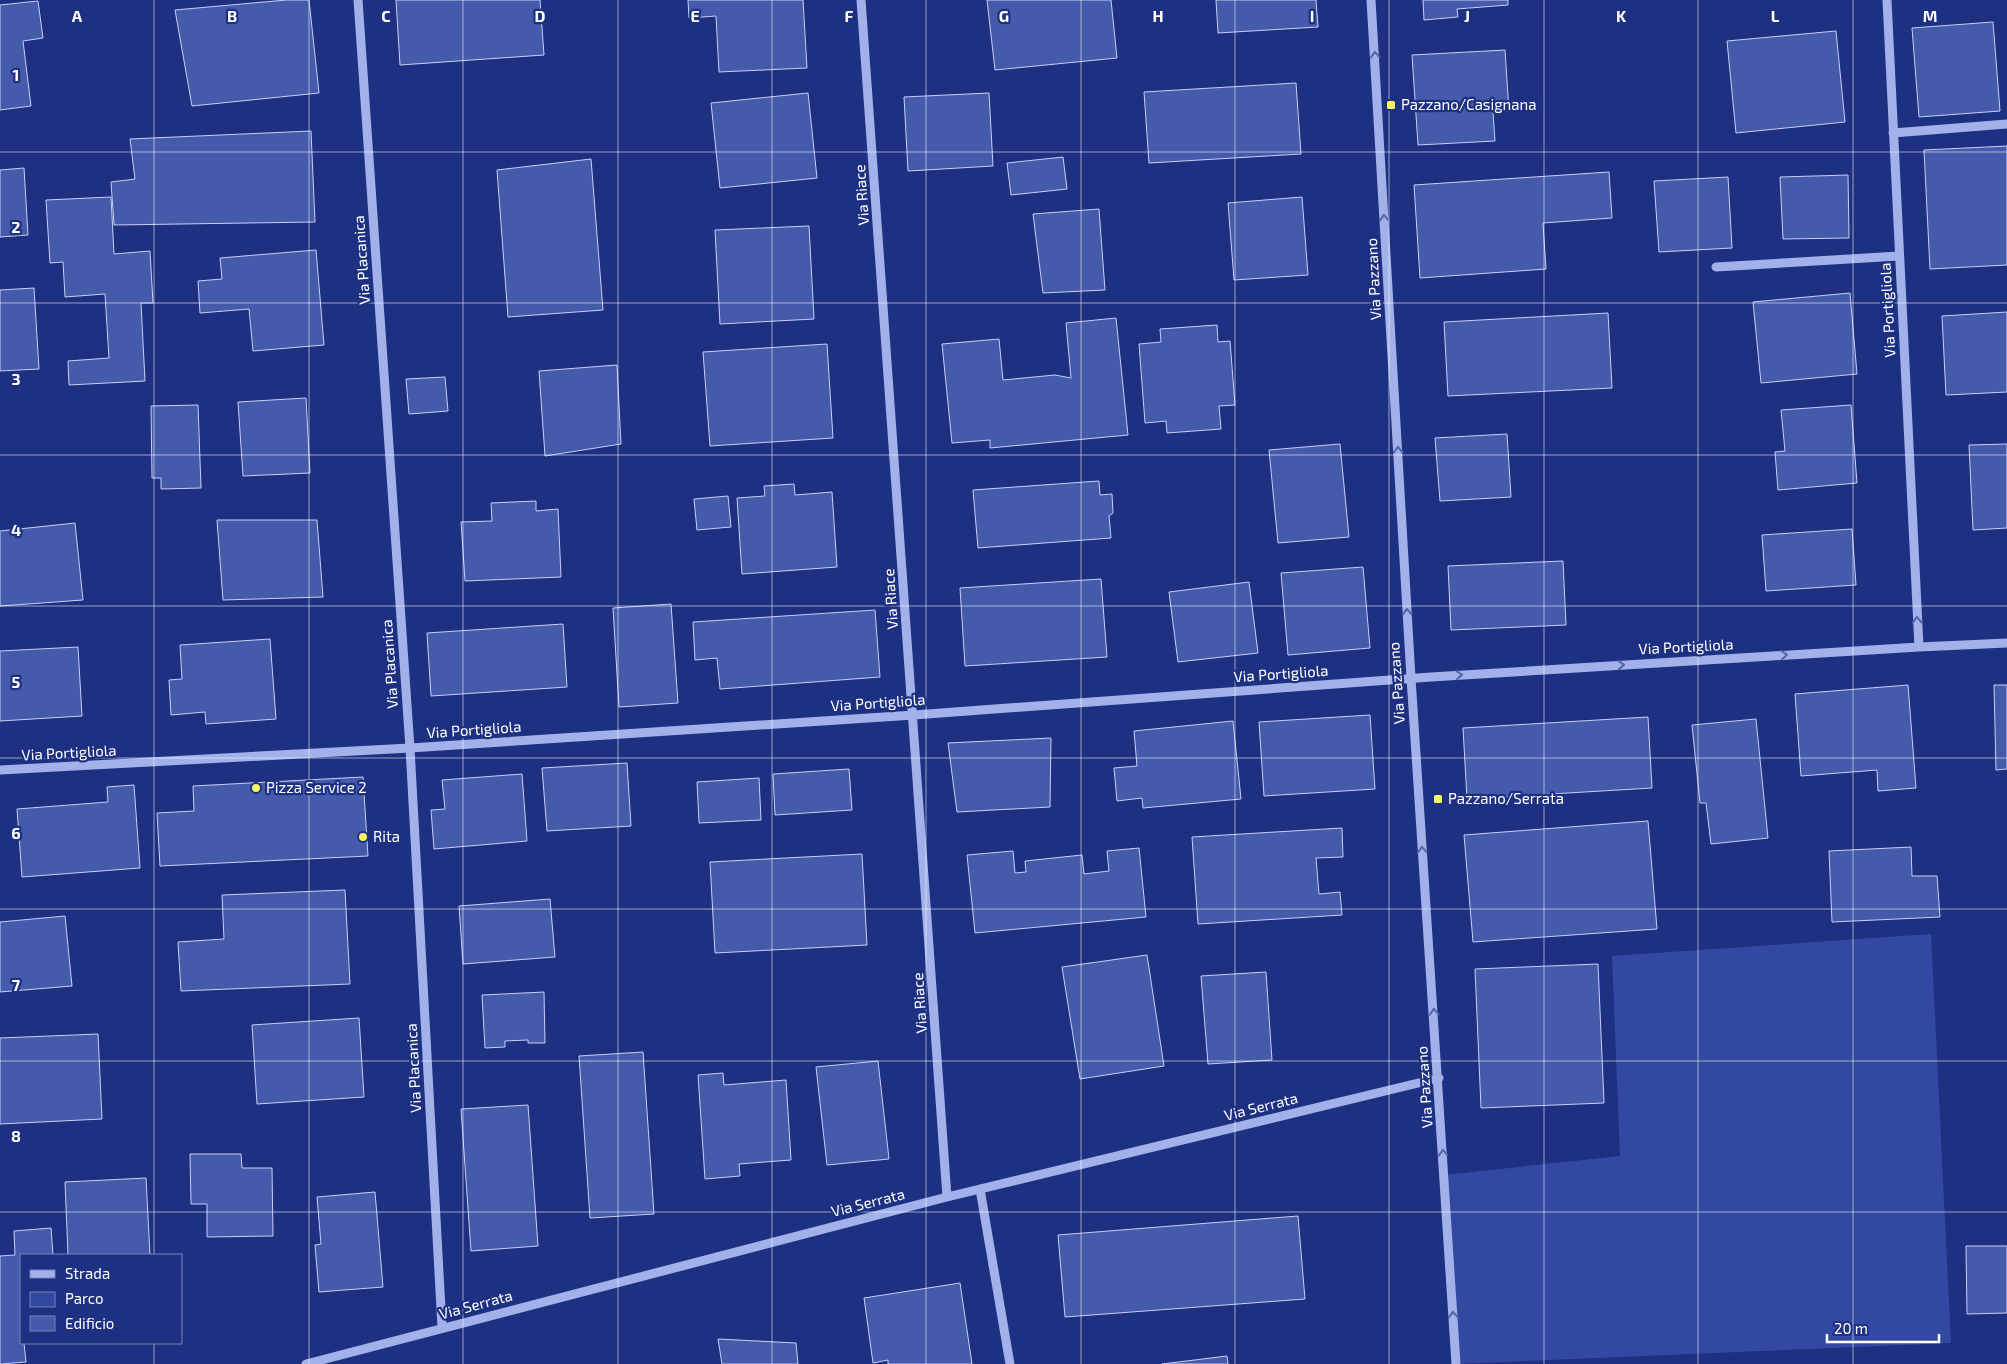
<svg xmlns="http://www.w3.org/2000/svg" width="2007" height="1364" font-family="'Exo 2',sans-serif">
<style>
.green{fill:#3349a1}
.building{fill:#455aab;stroke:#c7d0f7}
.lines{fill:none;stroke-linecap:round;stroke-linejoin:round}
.minor{stroke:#a2b1e9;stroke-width:9}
.oneway{stroke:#5264ab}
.grid{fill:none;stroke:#fff;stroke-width:1;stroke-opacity:0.55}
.poi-dot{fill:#f9f461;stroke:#1d3082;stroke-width:2}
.labels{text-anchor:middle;stroke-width:4.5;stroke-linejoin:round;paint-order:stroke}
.poi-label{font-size:15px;fill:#fff;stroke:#1d3082;text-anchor:start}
.street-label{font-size:15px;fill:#fff;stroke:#1d3082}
.grid-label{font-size:16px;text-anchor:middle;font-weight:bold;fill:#fff;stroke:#1d3082;stroke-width:4.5;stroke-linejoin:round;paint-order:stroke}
</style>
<rect width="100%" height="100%" fill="#1d3082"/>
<!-- green -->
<path class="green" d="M1931,934L1951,1343L1456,1364L1444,1175L1620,1156L1612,956Z"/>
<!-- building -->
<path class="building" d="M286,0H309L319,93L192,106L175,10Z
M396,0H540L544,55L400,65Z
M688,0H803L807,68L719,72L716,16L689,18Z
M987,0H1111L1117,58L995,70Z
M1216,0H1316L1318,27L1218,33Z
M1423,0H1508V5L1457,9L1458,17L1424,20Z
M38,1L43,38L23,41L31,106L0,110V5Z
M1993,22L2000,111L1919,117L1912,28Z
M1836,31L1845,122L1736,133L1727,41Z
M1505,50L1509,111L1493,112L1495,141L1418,145L1412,55Z
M1296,83L1301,154L1149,163L1144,92Z
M808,93L817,178L720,188L711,103Z
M989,93L993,166L908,171L904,97Z
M311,131L315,222L114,225L111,182L135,179L130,139Z
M2007,146V265L1930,269L1924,150Z
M1063,157L1067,189L1011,195L1007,163Z
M591,159L603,310L508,317L497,170Z
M24,168L28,235L0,237V170Z
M1609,172L1612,218L1543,223L1546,269L1420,278L1414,185Z
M1848,175L1849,238L1783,239L1780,177Z
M1728,177L1732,248L1659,252L1654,181Z
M111,197L114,254L150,251L153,303H141L145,381L69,385L68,361L109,358L105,294L65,297L63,262L50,263L46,200Z
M1302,197L1308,275L1234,280L1228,203Z
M1099,209L1105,290L1043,293L1033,214Z
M809,226L814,319L720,324L715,230Z
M316,250L324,345L253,351L249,309L200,313L198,281L222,279L220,258Z
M34,288L39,369L0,371V290Z
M1850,293L1857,374L1761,383L1753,302Z
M2007,312V392L1946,395L1942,316Z
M1608,313L1612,388L1448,396L1444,322Z
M1116,318L1128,435L990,448V440L952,443L942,344L999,339L1003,380L1055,375L1071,378L1066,323Z
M1217,325L1218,342L1230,341L1235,405L1219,406L1221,429L1167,433L1166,421L1145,423L1139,344L1161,342L1160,329Z
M827,344L833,438L710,446L703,352Z
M617,365L621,444L545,456L539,371Z
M445,377L448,411L409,414L406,379Z
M306,398L310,473L243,476L238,402Z
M198,405L201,488L161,489V478H152L151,406Z
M1851,405L1857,483L1778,490L1775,452L1785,451L1781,410Z
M1507,434L1511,497L1440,501L1435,438Z
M1340,444L1349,537L1278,543L1269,450Z
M2007,444V528L1973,530L1969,445Z
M1099,481L1100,495L1112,494L1113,513L1109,516L1111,538L978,548L973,490Z
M794,484L795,495L832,492L837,567L742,574L737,498L765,496L764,486Z
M728,496L731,527L697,530L694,499Z
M536,501V511L558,509L561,577L465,581L461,522L492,521L491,503Z
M217,520H317L323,597L223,600Z
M75,523L83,600L0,606V531Z
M1852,529L1856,585L1766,591L1762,535Z
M1563,561L1566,625L1451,630L1448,566Z
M1363,567L1370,648L1288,655L1281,573Z
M1101,579L1107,657L965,666L960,588Z
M1249,582L1258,653L1178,662L1169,592Z
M671,604L678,703L619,707L613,608Z
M875,610L880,677L720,689L717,658L695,660L693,622Z
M563,624L567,687L431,696L427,633Z
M270,639L276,719L206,724L205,712L171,715L169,680L182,679L180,645Z
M78,647L82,716L0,721V651Z
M1908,685L1916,788L1878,791L1877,770L1801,776L1795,694Z
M1994,685H2007V769L1996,770Z
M1370,715L1375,789L1264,796L1259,722Z
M1648,717L1652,788L1467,799L1463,728Z
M1756,719L1768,838L1711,844L1706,803H1700L1692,725Z
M1233,721L1241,799L1143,808L1142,798L1117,801L1114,768L1137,766L1134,731Z
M1051,738L1050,807L957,812L948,743Z
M627,763L631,826L547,831L542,768Z
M849,769L852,810L775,815L773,774Z
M522,774L527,841L434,849L431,810L445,809L442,780Z
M363,777L368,856L160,866L157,813L194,811L193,786Z
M759,778L761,820L699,823L697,782Z
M134,785L140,868L22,877L17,809L108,802L107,787Z
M1648,821L1657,929L1473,942L1464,835Z
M1342,828L1343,857L1316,858L1319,894L1340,892L1342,915L1198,924L1192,837Z
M1911,847L1912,876H1937L1940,917L1832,922L1829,851Z
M1139,848L1146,917L975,933L967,855L1013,851L1015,873L1026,872L1025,861L1082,855L1084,874L1109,871L1107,851Z
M862,854L867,945L715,953L710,862Z
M345,890L350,984L181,991L178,942L224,939L222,895Z
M550,899L555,957L463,964L459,906Z
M65,916L72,986L0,992V922Z
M1147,955L1164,1066L1080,1079L1062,967Z
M1598,964L1604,1103L1481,1108L1475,969Z
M1266,972L1272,1060L1208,1064L1201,976Z
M544,992L545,1043H528V1040L505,1041V1047L485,1048L482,995Z
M359,1018L364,1097L257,1104L252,1025Z
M98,1034L102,1119L0,1124V1038Z
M643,1052L654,1214L590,1218L579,1056Z
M878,1061L889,1159L827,1165L816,1067Z
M723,1073L724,1085L786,1080L791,1160L739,1164L740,1176L705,1179L698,1075Z
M528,1105L538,1246L471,1251L461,1109Z
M190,1154H241L242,1168H272L273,1236L207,1237V1204H191Z
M146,1178L150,1255H68L65,1182Z
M375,1192L383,1287L319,1292L315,1245L321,1244L317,1197Z
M1298,1216L1305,1299L1065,1317L1058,1235Z
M51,1228L53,1255H21V1343H24L26,1362L0,1364V1256L15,1255L14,1231Z
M1966,1246H2007V1313L1967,1314Z
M960,1283L972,1364H888V1360L873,1363L864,1298Z
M718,1339L796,1343L798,1364H722Z
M1227,1356L1228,1364H1162Z"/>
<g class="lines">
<!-- minor -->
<path class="minor" d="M358,0L410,748L442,1327
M861,0L947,1197
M1371,0L1411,678L1456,1364
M1893,133L2007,124
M1716,267L1899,256
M1919,647L2007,643
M0,770L410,748L914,715L1431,677L1919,647L1887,0
M980,1189L1010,1364
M306,1364L947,1197L1439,1078"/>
</g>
<!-- one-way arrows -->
<defs><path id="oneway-chevron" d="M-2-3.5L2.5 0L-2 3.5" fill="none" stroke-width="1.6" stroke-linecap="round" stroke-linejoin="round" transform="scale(1.25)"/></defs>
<g class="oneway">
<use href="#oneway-chevron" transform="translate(1375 55) rotate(-93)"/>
<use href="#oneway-chevron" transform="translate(1384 218) rotate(-93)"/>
<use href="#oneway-chevron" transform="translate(1398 450) rotate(-93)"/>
<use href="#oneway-chevron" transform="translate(1407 612) rotate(-93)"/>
<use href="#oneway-chevron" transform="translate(1917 620) rotate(-93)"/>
<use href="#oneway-chevron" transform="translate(1784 655) rotate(-3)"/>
<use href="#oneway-chevron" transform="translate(1621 665) rotate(-3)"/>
<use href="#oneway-chevron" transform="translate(1459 675) rotate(-4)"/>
<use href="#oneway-chevron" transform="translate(1422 850) rotate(-94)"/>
<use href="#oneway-chevron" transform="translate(1434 1012) rotate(-94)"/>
<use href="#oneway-chevron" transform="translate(1443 1153) rotate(-93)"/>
<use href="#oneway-chevron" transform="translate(1453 1315) rotate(-94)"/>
</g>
<!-- grid -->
<path class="grid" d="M154,0V1255M309,0V1364M463,0V1364M618,0V1364M772,0V1364M926,0V1364M1081,0V1364M1235,0V1364M1389,0V1364M1544,0V1364M1698,0V1364M1853,0V1364M0,152H2007M0,303H2007M0,455H2007M0,606H2007M0,758H2007M0,909H2007M0,1061H2007M0,1212H2007M154,1343V1364"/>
<!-- markers -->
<g class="poi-dot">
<rect x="1386" y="100" width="10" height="10" rx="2.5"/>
<circle cx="256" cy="788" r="5"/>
<rect x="1433" y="794" width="10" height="10" rx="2.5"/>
<circle cx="363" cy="837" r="5"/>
</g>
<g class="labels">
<!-- poi labels -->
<g class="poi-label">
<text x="1401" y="110">Pazzano/Casignana</text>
<text x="266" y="793">Pizza Service 2</text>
<text x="1448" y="804">Pazzano/Serrata</text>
<text x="373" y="842">Rita</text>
</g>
<!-- street labels -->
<g class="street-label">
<text transform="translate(862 195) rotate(-94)" y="5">Via Riace</text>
<text transform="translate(362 260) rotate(-94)" y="5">Via Placanica</text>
<text transform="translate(1374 279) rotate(-93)" y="5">Via Pazzano</text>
<text transform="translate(1888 310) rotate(-93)" y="5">Via Portigliola</text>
<text transform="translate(891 599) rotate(-94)" y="5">Via Riace</text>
<text transform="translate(1686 647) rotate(-3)" y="5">Via Portigliola</text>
<text transform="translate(390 664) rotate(-94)" y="5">Via Placanica</text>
<text transform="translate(1281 674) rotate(-4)" y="5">Via Portigliola</text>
<text transform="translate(1397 683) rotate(-94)" y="5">Via Pazzano</text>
<text transform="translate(878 703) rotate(-4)" y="5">Via Portigliola</text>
<text transform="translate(474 730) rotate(-4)" y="5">Via Portigliola</text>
<text transform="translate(69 753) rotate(-3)" y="5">Via Portigliola</text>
<text transform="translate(920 1003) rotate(-94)" y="5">Via Riace</text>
<text transform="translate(414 1068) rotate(-93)" y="5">Via Placanica</text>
<text transform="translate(1425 1087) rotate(-94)" y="5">Via Pazzano</text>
<text transform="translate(1261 1107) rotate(-14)" y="5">Via Serrata</text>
<text transform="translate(868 1203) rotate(-14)" y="5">Via Serrata</text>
<text transform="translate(476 1305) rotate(-15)" y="5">Via Serrata</text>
</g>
</g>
<g class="grid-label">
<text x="77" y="22">A</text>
<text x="232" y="22">B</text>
<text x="386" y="22">C</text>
<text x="540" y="22">D</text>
<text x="695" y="22">E</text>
<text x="849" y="22">F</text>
<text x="1004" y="22">G</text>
<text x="1158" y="22">H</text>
<text x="1312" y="22">I</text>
<text x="1467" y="22">J</text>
<text x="1621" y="22">K</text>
<text x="1775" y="22">L</text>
<text x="1930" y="22">M</text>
<text x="16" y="81">1</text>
<text x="16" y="233">2</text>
<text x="16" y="385">3</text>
<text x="16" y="536">4</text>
<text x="16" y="688">5</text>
<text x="16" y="839">6</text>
<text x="16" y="991">7</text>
<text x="16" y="1142">8</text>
</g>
<!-- legend -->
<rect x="20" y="1254" width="162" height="90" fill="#1d3082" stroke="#7783b4"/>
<rect x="30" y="1270" width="25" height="8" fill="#a2b1e9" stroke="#7783b4"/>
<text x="65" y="1279" font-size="15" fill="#ffffff">Strada</text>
<rect x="30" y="1292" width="25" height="15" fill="#3349a1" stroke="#7783b4"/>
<text x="65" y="1304" font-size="15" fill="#ffffff">Parco</text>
<rect x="30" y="1316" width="25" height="15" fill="#455aab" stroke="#7783b4"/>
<text x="65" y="1329" font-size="15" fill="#ffffff">Edificio</text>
<!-- scale -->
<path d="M1827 1334v8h112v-8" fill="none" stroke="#ffffff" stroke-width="2.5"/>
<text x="1834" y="1334" font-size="15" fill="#ffffff" stroke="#1d3082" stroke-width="4" paint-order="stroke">20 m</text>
</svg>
